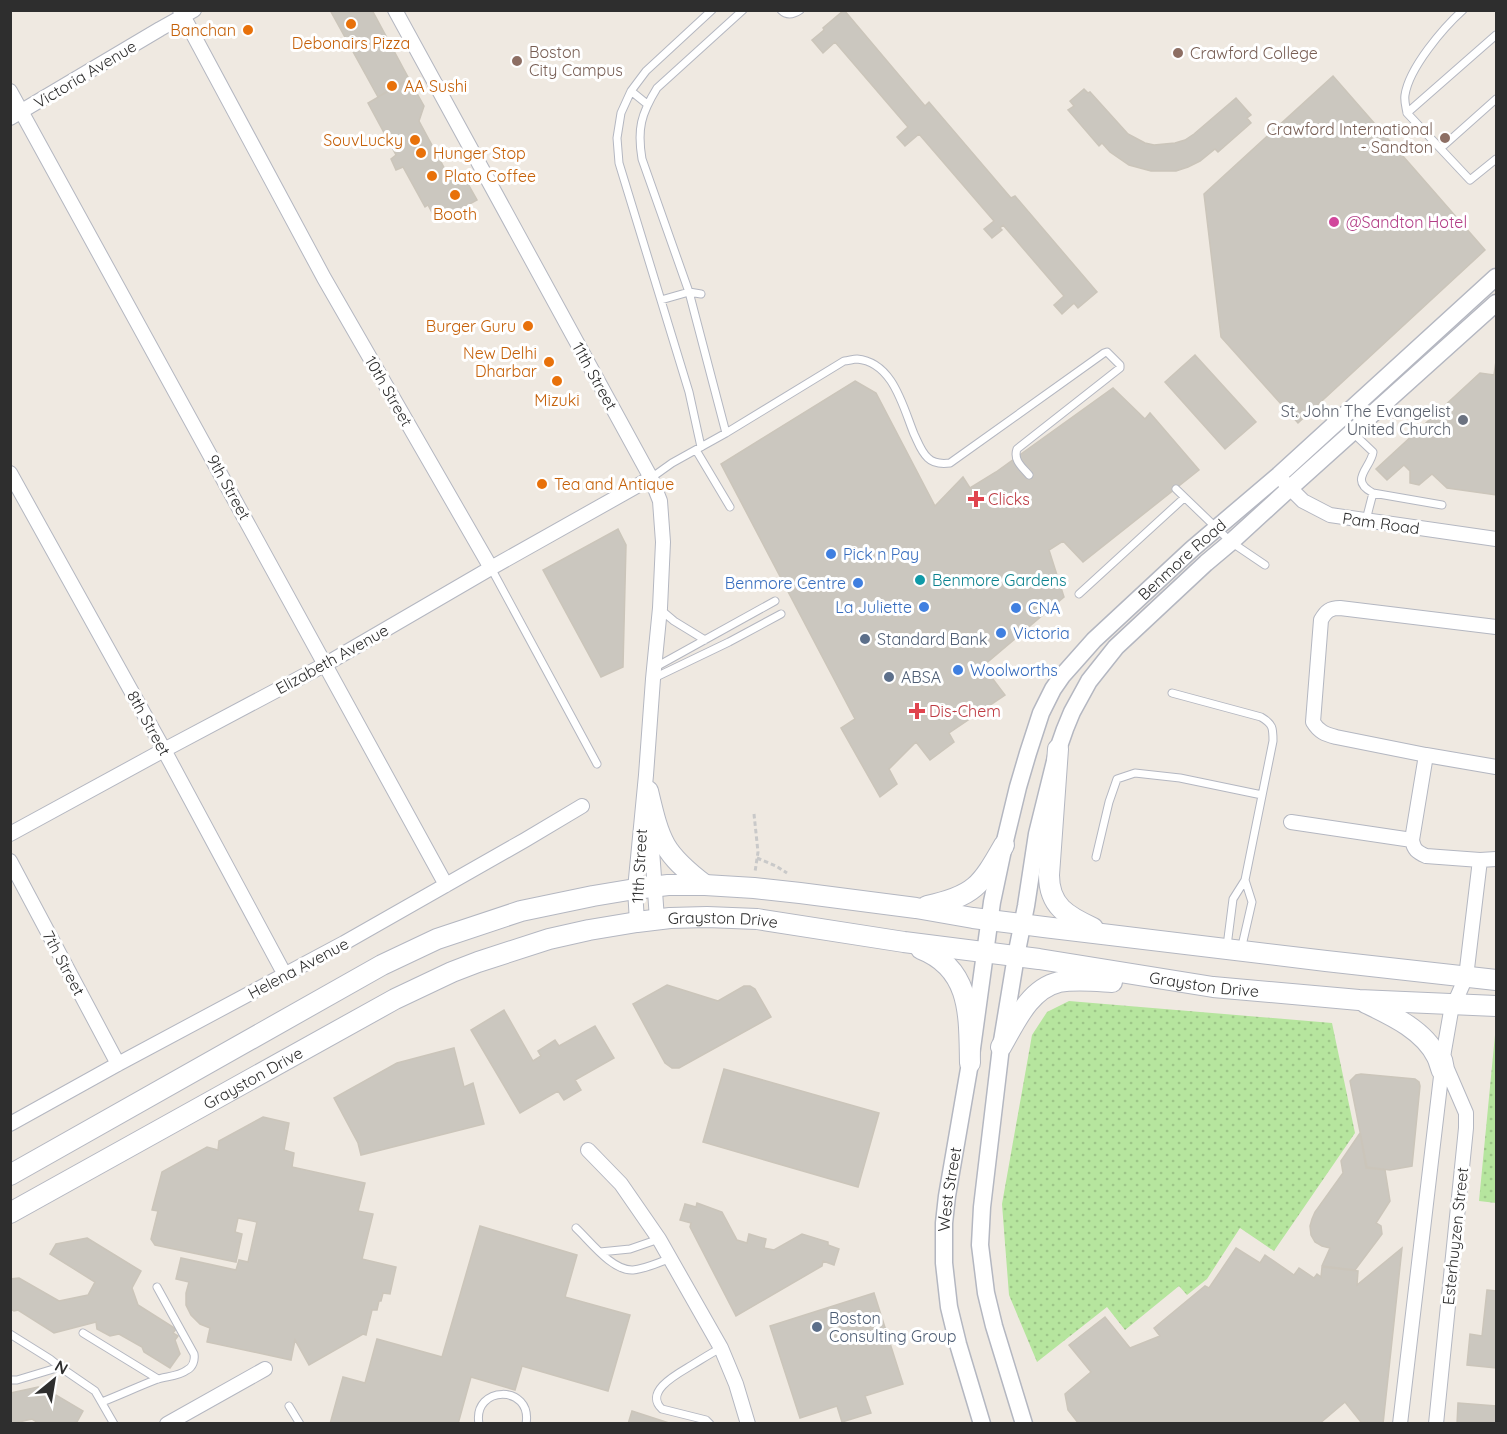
<svg xmlns="http://www.w3.org/2000/svg" width="1507" height="1434" font-family="Quicksand,sans-serif">
<style>
.park{fill:url(#park-dots)}
.building{fill:#cbc7bf;stroke:#cbc5ba;stroke-width:1.5}
.lines{fill:none;stroke-linecap:round;stroke-linejoin:round}
.service-casing{stroke:#b4b7c1;stroke-width:9}
.minor-casing{stroke:#b4b7c1;stroke-width:16}
.tertiary-casing{stroke:#b4b7c1;stroke-width:19}
.secondary-casing{stroke:#b4b7c1;stroke-width:22}
.path{stroke:#c9c9c9;stroke-width:3;stroke-dasharray:4.5 3;stroke-linecap:butt}
.service{stroke:#fff;stroke-width:7}
.minor{stroke:#fff;stroke-width:14}
.tertiary{stroke:#fff;stroke-width:16}
.secondary{stroke:#fff;stroke-width:20}
.food-dot{fill:#e8710a;stroke:#fff;stroke-width:2}
.education-dot{fill:#8d6e63;stroke:#fff;stroke-width:2}
.hotel-dot{fill:#d1479c;stroke:#fff;stroke-width:2}
.worship-dot{fill:#6b7280;stroke:#fff;stroke-width:2}
.health-dot{fill:#e0444e;stroke:#fff;stroke-width:2}
.shop-dot{fill:#3f7fe0;stroke:#fff;stroke-width:2}
.culture-dot{fill:#0f9aa8;stroke:#fff;stroke-width:2}
.service-dot{fill:#5c6f8a;stroke:#fff;stroke-width:2}
.labels{text-anchor:middle;stroke-width:6;stroke-linejoin:round;paint-order:stroke}
.food-label{font-size:16px;fill:#c56008;stroke:#fff;text-anchor:end}
.education-label{font-size:16px;fill:#785e54;stroke:#fff;text-anchor:start}
.street-label{font-size:16px;fill:#2e2e2e;stroke:#fff}
.hotel-label{font-size:16px;fill:#b23c85;stroke:#fff;text-anchor:start}
.worship-label{font-size:16px;fill:#5b616d;stroke:#fff;text-anchor:end}
.health-label{font-size:16px;fill:#be3a42;stroke:#fff;text-anchor:start}
.shop-label{font-size:16px;fill:#366cbe;stroke:#fff;text-anchor:start}
.culture-label{font-size:16px;fill:#0d838f;stroke:#fff;text-anchor:start}
.service-label{font-size:16px;fill:#4e5e75;stroke:#fff;text-anchor:start}
</style>
<defs>
<pattern id="park-dots" width="8" height="8" patternUnits="userSpaceOnUse" patternTransform="scale(1.5)"><rect width="8" height="8" fill="#b6e59e"/><path d="M2 2h.1M6 6h.1" fill="none" stroke="#9dc588" stroke-width="1.8" stroke-linecap="round"/></pattern>
</defs>
<rect width="100%" height="100%" fill="#efe9e1"/>
<!-- park -->
<path class="park" d="M1069,1001L1332,1023L1355,1133L1274,1251L1240,1228L1207,1279L1187,1295L1179,1286L1125,1330L1107,1307L1037,1362L1009,1295L1002,1204L1032,1035L1047,1012Z
M1495,1035H1496V1203L1479,1201Z"/>
<!-- building -->
<path class="building" d="M330,10H372L409,79L378,97Z
M844,10L925,106L929,102L1011,198L1015,196L1097,292L1078,308L1074,303L1062,314L1054,305L1064,296L1003,225L1000,228L1002,230L992,238L984,229L994,221L919,134L905,146L897,137L908,127L835,42L823,53L812,40L824,30L823,28Z
M1333,76L1485,250L1298,423L1221,337L1204,194Z
M409,79L424,106L419,121L447,173L463,175L477,200L437,222L428,205L425,207L403,167L396,170L391,159L396,155L368,103Z
M1084,89L1088,93L1090,92L1128,134L1145,143L1154,145L1175,143L1185,140L1194,134L1236,98L1251,115L1247,118L1251,123L1218,152L1215,149L1200,161L1188,167L1176,171H1151L1129,165L1110,152L1102,143L1099,146L1068,110L1074,106L1070,101Z
M1195,355L1256,422L1225,449L1165,382Z
M1496,361V495L1447,488L1432,474L1419,485L1410,483V471L1404,465L1387,480L1376,469L1480,373L1494,375Z
M855,381L876,393L935,506L963,477L970,488L996,472L1113,388L1145,419L1150,413L1199,470L1083,562L1063,541L1049,550L1064,597L983,666L1005,695L949,733L954,742L930,760L916,742L889,769L897,784L880,797L841,728L855,719L721,464Z
M618,529L626,545L623,667L601,677L543,570Z
M667,985L718,1001L744,986H750L755,989L771,1017L679,1068H672L665,1063L633,1004Z
M504,1010L533,1061L541,1056L538,1051L555,1040L559,1046L595,1026L614,1058L575,1080L581,1090L564,1100L558,1091L520,1113L471,1030Z
M454,1048L464,1087L473,1083L484,1124L361,1155L358,1143L334,1098L397,1063Z
M724,1069L879,1113L858,1187L703,1142Z
M1361,1074L1415,1079L1419,1082L1420,1086L1412,1166L1390,1170L1367,1167L1350,1081L1356,1075Z
M263,1117L289,1123L284,1150L294,1153L292,1167L365,1183L358,1211L373,1214L362,1259L396,1267L390,1294L383,1293L381,1301H379L377,1310H372L366,1335L363,1334L309,1365L295,1340L291,1360L207,1342L210,1328L200,1324L191,1315L186,1305V1293L189,1282L176,1279L181,1258L236,1270L239,1260L248,1262L257,1222L238,1218L235,1232L242,1234L236,1262L155,1245L151,1239L158,1211L152,1210L162,1172L207,1147L218,1150L219,1141Z
M1360,1133L1366,1168L1385,1170L1390,1201L1376,1223L1381,1226L1382,1234L1355,1270L1322,1266L1330,1248L1322,1246L1315,1242L1311,1235L1310,1226L1312,1219L1315,1212L1343,1173L1341,1161Z
M697,1203L722,1212L737,1240L747,1243L749,1234L766,1239L764,1248L774,1250L802,1234L828,1242V1245L839,1249L834,1265L823,1261L822,1266L736,1316L690,1227L691,1223L680,1220L685,1204L696,1207Z
M480,1226L577,1255L565,1297L630,1315L608,1391L522,1366L515,1390L471,1377L458,1424H330L343,1377L365,1383L377,1339L442,1357Z
M87,1238L141,1271L132,1288L138,1305L176,1329L173,1333L178,1336L175,1340L180,1354L170,1368L144,1352L142,1347L119,1334L110,1336L97,1329L96,1322L54,1333L18,1310L14,1311L10,1309V1279L19,1278L59,1301L88,1295L95,1282L50,1254L56,1244Z
M1236,1248L1260,1263L1265,1255L1294,1275L1299,1268L1314,1278L1317,1274L1321,1277L1322,1267L1358,1271L1357,1285L1402,1248L1383,1424L1361,1422L1345,1402L1319,1424H1079L1068,1410L1065,1394L1091,1372L1069,1345L1105,1317L1130,1348L1160,1336L1154,1328L1205,1286L1209,1288Z
M1487,1290L1496,1291V1368L1467,1365L1470,1334L1482,1336Z
M874,1293L903,1384L865,1396L871,1413L842,1422L837,1406L800,1418L770,1326Z
M38,1387L53,1396L56,1395L83,1411L77,1422L71,1424H40L32,1419L10,1424V1393Z
M1458,1403L1496,1406V1424H1457Z
M632,1411L672,1424H628Z"/>
<g class="lines">
<!-- service casing -->
<g class="service-casing">
<path id="service" d="M781,10C787,16 794,14 800,10
M1463,10C1443,28 1409,68 1405,95C1404,101 1406,107 1407,113L1470,180L1496,159
M631,91L647,104
M1407,113L1496,35
M1441,148L1496,99
M661,300L689,292L701,294
M1352,432L1373,452C1371,468 1348,480 1373,493L1442,505
M726,433L689,292L642,159C637,129 641,114 657,88L743,10
M701,447L689,392L619,163L617,138L621,113L631,91L646,71L712,10
M696,450L730,507
M651,478L672,463L726,433L844,361C848,361 853,359 857,359C893,362 903,407 914,434C918,442 921,452 928,458C934,464 942,464 950,463L1104,353L1107,352L1120,365V368L1017,449C1013,460 1022,467 1029,475
M1176,489L1231,542L1265,565
M1366,520L1373,493
M491,568L597,764
M1079,594L1184,498
M661,610L674,621L705,640
M654,668L775,601
M654,678L729,642L781,614
M1172,693L1261,717C1273,724 1273,728 1273,741L1245,880L1233,899L1227,946
M1096,857L1109,802L1117,779L1135,773L1180,778L1262,795
M1241,950L1252,902L1245,880
M576,1228C590,1241 612,1271 633,1270C645,1269 657,1263 669,1259
M600,1252L630,1249L659,1239
M83,1333L158,1379
M10,1334L50,1359L60,1367L95,1391L114,1424
M10,1380H17L60,1367
M102,1402C120,1395 137,1387 155,1380C165,1376 178,1377 187,1370C193,1367 195,1360 194,1354L157,1287
M289,1406L300,1424
M479,1424C472,1385 533,1384 526,1424
M710,1424L706,1420L662,1409C643,1391 679,1373 692,1365C702,1359 711,1353 721,1348"/>
</g>
<!-- minor casing -->
<g class="minor-casing">
<path id="minor" d="M180,10L324,278L491,568
M395,10L651,478L660,501L663,542L660,608L653,679L646,775L635,889L637,922
M10,91L446,885
M10,118L160,29L194,10
M10,473L164,750L285,975
M1284,482L1303,501L1330,515L1496,539
M1426,755L1336,737C1325,734 1319,732 1313,722L1321,620C1326,611 1330,608 1340,608L1496,627
M650,822L657,919
M1291,822L1412,840
M10,834L164,750L326,664L491,568L651,478
M1480,860L1496,859
M10,861L118,1064
M10,1124L118,1064L344,943L525,840L582,806
M588,1150L621,1184L659,1239L721,1348L736,1384L748,1424
M167,1424L265,1369
M1400,1424L1444,1051L1451,1011L1466,977L1480,860L1426,856C1417,852 1414,850 1412,840L1426,755L1496,767
M1436,1424L1466,1128V1113L1447,1069L1445,1059"/>
</g>
<!-- tertiary casing -->
<g class="tertiary-casing">
<g id="tertiary">
<path id="s1" d="M982,1424L958,1344L949,1307L944,1263V1223L947,1196L970,1063L992,902L1004,845L1018,787L1028,753L1041,713L1053,689L1062,676L1094,640L1192,549L1279,475L1496,277"/>
<path d="M1024,1424L994,1326L986,1293L980,1245L982,1207L1001,1047L1016,956L1026,906L1037,834L1058,749L1065,729L1072,712L1089,681L1116,647L1206,563L1231,542L1290,488L1496,303"/>
</g>
</g>
<!-- secondary casing -->
<g class="secondary-casing">
<g id="secondary">
<path d="M1058,749L1049,875C1049,906 1067,916 1093,928"/>
<path d="M648,791C660,842 663,853 705,885"/>
<path d="M927,906C975,896 981,885 1004,845"/>
<path d="M921,949C972,969 969,1017 970,1063"/>
<path d="M1366,1003C1391,1015 1424,1030 1437,1057C1439,1061 1440,1066 1442,1071"/>
<path d="M1001,1047C1015,1023 1029,989 1059,982C1076,979 1095,981 1112,982"/>
<path d="M10,1175L382,965L437,939L521,911L593,896L635,889L668,885H705L754,888L800,893L916,908L973,918L1044,927L1326,961L1496,980"/>
<path id="s2" d="M10,1213L395,999L452,972L478,962L549,939L589,930L637,922L670,918L707,917L757,919L904,942L1039,959L1213,987L1359,1000L1496,1006"/>
</g>
</g>
<!-- path -->
<path class="path" d="M754,814L758,852L755,872
M757,858L776,866L787,873"/>
<!-- service -->
<use href="#service" class="service"/>
<!-- minor -->
<use href="#minor" class="minor"/>
<!-- tertiary -->
<use href="#tertiary" class="tertiary"/>
<!-- secondary -->
<use href="#secondary" class="secondary"/>
</g>
<!-- markers -->
<g class="food-dot">
<circle cx="351" cy="24" r="6"/>
<circle cx="248" cy="30" r="6"/>
<circle cx="392" cy="86" r="6"/>
<circle cx="415" cy="140" r="6"/>
<circle cx="421" cy="153" r="6"/>
<circle cx="432" cy="176" r="6"/>
<circle cx="455" cy="195" r="6"/>
<circle cx="528" cy="326" r="6"/>
<circle cx="549" cy="362" r="6"/>
<circle cx="557" cy="381" r="6"/>
<circle cx="542" cy="484" r="6"/>
</g>
<g class="education-dot">
<circle cx="1178" cy="53" r="6"/>
<circle cx="517" cy="61" r="6"/>
<circle cx="1445" cy="138" r="6"/>
</g>
<circle class="hotel-dot" cx="1334" cy="222" r="6"/>
<circle class="worship-dot" cx="1463" cy="420" r="6"/>
<g class="health-dot">
<path d="M973 490h6v6h6v6h-6v6h-6v-6h-6v-6h6z"/>
<path d="M914 702h6v6h6v6h-6v6h-6v-6h-6v-6h6z"/>
</g>
<g class="shop-dot">
<circle cx="831" cy="554" r="6"/>
<circle cx="858" cy="583" r="6"/>
<circle cx="924" cy="607" r="6"/>
<circle cx="1016" cy="608" r="6"/>
<circle cx="1001" cy="633" r="6"/>
<circle cx="958" cy="670" r="6"/>
</g>
<circle class="culture-dot" cx="920" cy="580" r="6"/>
<g class="service-dot">
<circle cx="865" cy="639" r="6"/>
<circle cx="889" cy="677" r="6"/>
<circle cx="817" cy="1327" r="6"/>
</g>
<g class="labels">
<!-- food labels -->
<g class="food-label">
<text x="236" y="36">Banchan</text>
<text x="351" y="49" text-anchor="middle">Debonairs Pizza</text>
<text x="404" y="92" text-anchor="start">AA Sushi</text>
<text x="403" y="146">SouvLucky</text>
<text x="433" y="159" text-anchor="start">Hunger Stop</text>
<text x="444" y="182" text-anchor="start">Plato Coffee</text>
<text x="455" y="220" text-anchor="middle">Booth</text>
<text x="516" y="332">Burger Guru</text>
<text x="537" y="359">New Delhi<tspan x="537" dy="18">Dharbar</tspan></text>
<text x="557" y="406" text-anchor="middle">Mizuki</text>
<text x="554" y="490" text-anchor="start">Tea and Antique</text>
</g>
<!-- education labels -->
<g class="education-label">
<text x="529" y="58">Boston<tspan x="529" dy="18">City Campus</tspan></text>
<text x="1190" y="59">Crawford College</text>
<text x="1433" y="135" text-anchor="end">Crawford International<tspan x="1433" dy="18">- Sandton</tspan></text>
</g>
<!-- street labels -->
<g class="street-label">
<text transform="translate(85 74) rotate(-31)" y="6">Victoria Avenue</text>
<text transform="translate(595 376) rotate(61)" y="6">11th Street</text>
<text transform="translate(389 391) rotate(60)" y="6">10th Street</text>
<text transform="translate(229 487) rotate(61)" y="6">9th Street</text>
<text transform="translate(1381 523) rotate(8)" y="6">Pam Road</text>
<text dy="6" stroke="none"><textPath href="#s1" startOffset="936">Benmore Road</textPath></text>
<text transform="translate(332 659) rotate(-29)" y="6">Elizabeth Avenue</text>
<text transform="translate(149 723) rotate(61)" y="6">8th Street</text>
<text transform="translate(639 866) rotate(-87)" y="6">11th Street</text>
<text dy="6" stroke="none"><textPath href="#s2" startOffset="782">Grayston Drive</textPath></text>
<text transform="translate(64 963) rotate(62)" y="6">7th Street</text>
<text transform="translate(298 968) rotate(-28)" y="6">Helena Avenue</text>
<text dy="6" stroke="none"><textPath href="#s2" startOffset="1268">Grayston Drive</textPath></text>
<text dy="6" stroke="none"><textPath href="#s2" startOffset="278">Grayston Drive</textPath></text>
<text dy="6" stroke="none"><textPath href="#s1" startOffset="240">West Street</textPath></text>
<text transform="translate(1455 1236) rotate(-84)" y="6">Esterhuyzen Street</text>
</g>
<!-- hotel labels -->
<g class="hotel-label">
<text x="1346" y="228">@Sandton Hotel</text>
</g>
<!-- worship labels -->
<g class="worship-label">
<text x="1451" y="417">St. John The Evangelist<tspan x="1451" dy="18">United Church</tspan></text>
</g>
<!-- health labels -->
<g class="health-label">
<text x="988" y="505">Clicks</text>
<text x="929" y="717">Dis-Chem</text>
</g>
<!-- shop labels -->
<g class="shop-label">
<text x="843" y="560">Pick n Pay</text>
<text x="846" y="589" text-anchor="end">Benmore Centre</text>
<text x="912" y="613" text-anchor="end">La Juliette</text>
<text x="1028" y="614">CNA</text>
<text x="1013" y="639">Victoria</text>
<text x="970" y="676">Woolworths</text>
</g>
<!-- culture labels -->
<g class="culture-label">
<text x="932" y="586">Benmore Gardens</text>
</g>
<!-- service labels -->
<g class="service-label">
<text x="877" y="645">Standard Bank</text>
<text x="901" y="683">ABSA</text>
<text x="829" y="1324">Boston<tspan x="829" dy="18">Consulting Group</tspan></text>
</g>
</g>
<!-- border -->
<rect width="1507" height="1434" fill="none" stroke="#2e2e2e" stroke-width="24"/>
<!-- north arrow -->
<g transform="translate(54 1380) rotate(30)" stroke="#ffffff" stroke-width="4.5" paint-order="stroke">
<path d="M0-4.5L10 22L0 15L-10 22Z" fill="#2e2e2e"/>
<text y="-9" font-size="16" font-weight="bold" text-anchor="middle" fill="#2e2e2e">N</text>
</g>
</svg>
